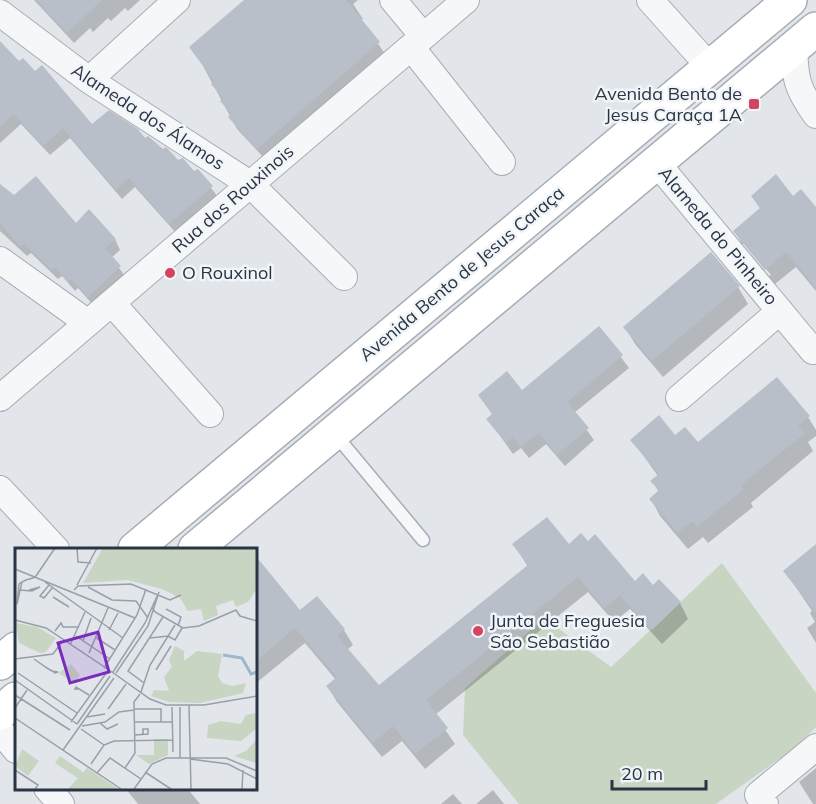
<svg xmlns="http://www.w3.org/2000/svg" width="816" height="804" font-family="Mulish,sans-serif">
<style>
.green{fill:#c8d5c3}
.shadow{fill:#0003}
.building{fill:#b9bfc9}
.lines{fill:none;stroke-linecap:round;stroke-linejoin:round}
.lane-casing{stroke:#a7adb6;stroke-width:15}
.street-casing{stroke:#a7adb6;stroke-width:28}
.secondary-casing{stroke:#a7adb6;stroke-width:36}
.lane{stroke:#f5f7f9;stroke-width:12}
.street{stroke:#f5f7f9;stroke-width:26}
.secondary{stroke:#fff;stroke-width:33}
.poi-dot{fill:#d44360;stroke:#f2f5f8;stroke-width:2}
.labels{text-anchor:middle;stroke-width:5;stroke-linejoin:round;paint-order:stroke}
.poi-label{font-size:18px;fill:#293444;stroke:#f2f5f8;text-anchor:start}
.street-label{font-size:18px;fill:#293444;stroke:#f2f5f8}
.inset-river{fill:none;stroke:#9cb6cc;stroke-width:3}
.inset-road{fill:none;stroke:#989fa8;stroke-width:1.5}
.view{fill:#7b2cbf;fill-opacity:0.15;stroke:#7b2cbf;stroke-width:3}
.inset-edge{fill:none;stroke:#293444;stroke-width:3}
</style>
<rect width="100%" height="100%" fill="#e2e6eb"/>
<!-- green -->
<path class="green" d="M722,563L816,693V727L796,747L716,804H519L463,735L465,688L544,618L611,667Z"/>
<!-- shadow -->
<path class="shadow" d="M34,0H140L128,11L125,8L111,21L108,18L93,32L90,28L74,43Z
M246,0H358L353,4L363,19L361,20L386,55L265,159L237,129L203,66Z
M0,51L19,63L92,127L145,140L193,173L198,171L218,197L176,233L135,187L122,199L70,138L50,155L21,124L0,143Z
M0,186L14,197L115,239L120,250L111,258L126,277L94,306L78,288L75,291L62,276L58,279L31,253L27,256L0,231Z
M753,196L793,198L816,210V291L796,267L775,284L743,245L769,276L771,275L746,244H742L735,231L761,210Z
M738,287L748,304L663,377L635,344L625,327Z
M599,328L629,368L574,413L594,440L565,466L546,444L529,458L521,448L513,454L488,419L493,415L480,396L522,392Z
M808,417L816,430V436L808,442L813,451L751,503L753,507L708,543L703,537L688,549L660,516L651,499L659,492L652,481L658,476L632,440L675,437L697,445Z
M514,544L569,546L635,583L653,587L680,603L688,619L662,644L630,609L614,622L588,592L435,715L455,744L425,769L402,741L382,757L337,702L328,687L336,680L305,643L255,684V579L300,612L344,630L353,645L347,650L379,687L528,567Z
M816,546V643L807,628L815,622L810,613L812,611L785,571Z
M816,768V804H813L799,782Z
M125,788H187L200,804H138Z
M493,790L504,804H476Z
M453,794L462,804H441Z"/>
<!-- building -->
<path class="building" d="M36,0H102L67,33Z
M244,0H346L380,42L257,149L228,117L231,114L220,101L223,98L211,84L214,81L189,47Z
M0,41L19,61L23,58L35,71L42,65L92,124L109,110L138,129L145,138L148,136L163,149L165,147L168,149L178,160L183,158L194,171L198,169L213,186L169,224L129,178L116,190L63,128L43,146L14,114L0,127Z
M776,174L793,196L801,189L816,207V288L786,252L765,270L733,231L760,208L751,196Z
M36,176L76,223L89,209L116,239L105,248L121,266L88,297L71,279L68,282L55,267L52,270L24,244L21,247L0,223V184L14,195Z
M711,252L740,286L652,361L623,327Z
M599,326L623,355L567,402L589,428L557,455L539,433L521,447L513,437L506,443L486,419L492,414L478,395L507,371L522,390Z
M777,377L810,416L798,426L805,433L741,485L744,489L697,527L692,521L678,533L649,499L659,490L650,481L659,474L630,440L659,415L675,435L685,427L698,442Z
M547,517L569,544L581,533L588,541L595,534L635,581L643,573L653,585L659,579L681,602L652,630L620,596L627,589L604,608L578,577L426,700L448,728L415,754L393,726L373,743L326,686L337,677L295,628L255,662V555L300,610L317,596L345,629L337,636L379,685L528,565L512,544Z
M816,544V613L783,571Z"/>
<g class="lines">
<!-- lane casing -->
<g class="lane-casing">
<path id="lane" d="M334,433L423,540"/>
</g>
<!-- street casing -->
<g class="street-casing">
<path id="street" d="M393,0L423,36
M650,0L710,67
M0,13L89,80L250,184L344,277
M411,47L502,162
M794,47C795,79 797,89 816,115
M89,80L177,0
M656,162L813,351
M0,260L88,323
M112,303L210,414
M0,398L466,0
M679,398L780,311
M0,489L56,549
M0,730L16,750
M47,788L61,804
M765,804L758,795L816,747"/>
</g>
<!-- secondary casing -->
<g class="secondary-casing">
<path id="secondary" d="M135,549L790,0
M195,549L816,29
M0,663L16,649
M0,713L16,699"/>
</g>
<!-- lane -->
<use href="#lane" class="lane"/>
<!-- street -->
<use href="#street" class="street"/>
<!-- secondary -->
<use href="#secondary" class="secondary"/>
</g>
<!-- markers -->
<g class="poi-dot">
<rect x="748" y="98" width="12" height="12" rx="3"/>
<circle cx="170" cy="273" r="6"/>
<circle cx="478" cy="631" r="6"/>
</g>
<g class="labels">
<!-- poi labels -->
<g class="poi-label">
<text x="742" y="100" text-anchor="end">Avenida Bento de<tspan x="742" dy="21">Jesus Caraça 1A</tspan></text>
<text x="182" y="279">O Rouxinol</text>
<text x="490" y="627">Junta de Freguesia<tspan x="490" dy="21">São Sebastião</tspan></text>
</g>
<!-- street labels -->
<g class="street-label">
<text transform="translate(148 117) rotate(33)" y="6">Alameda dos Álamos</text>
<text transform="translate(233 199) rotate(-41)" y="6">Rua dos Rouxinois</text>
<text transform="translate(718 236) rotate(50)" y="6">Alameda do Pinheiro</text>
<text transform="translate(462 274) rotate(-40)" y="6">Avenida Bento de Jesus Caraça</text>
</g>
</g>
<!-- overview -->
<g transform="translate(15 548)">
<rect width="242" height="242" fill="#e2e6eb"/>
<path d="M88,0H241V42L233,54L221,59L218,52L201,58L203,67L189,73L186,61L173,63L165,50L147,41L112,32L68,35ZM1,75L22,79L41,90L31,104L25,105L4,95ZM160,98L169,103V113L182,103L207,106L203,128L207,135L217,138L231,135L228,145L185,155L154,154L136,148L139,142L154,143L149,129L157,119L154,112ZM56,116L65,127L60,135L43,125ZM241,165V181L226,193L192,190L193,177L206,173L226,176L231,167ZM139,191H153V207L134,216L121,207H139ZM241,192V215L219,208L231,203ZM7,201L24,213L13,228L0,218ZM45,208L68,224L64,231L40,215ZM72,220L103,241H53Z" fill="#c8d5c3"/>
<path class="inset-river" d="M208,107L227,110L236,126L242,124"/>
<path class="inset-road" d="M62,0L63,14L76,15M0,21L120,70M21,28L40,0M7,34L2,56L4,36L5,35L11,32L18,30L21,28M30,34L108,90M34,37L25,48L29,50L38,39M62,37L82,0M73,39L97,52L121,53L133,70M4,42L17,43L25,39L14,42M59,42L63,38L116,36L155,52L166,47M38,49L54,59M137,59L140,64L168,80L184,78L221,62L225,68L242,73M151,61L166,69L163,78M0,72L31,80L97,124M94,82L103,65M40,83L46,75L48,79H64M61,88L95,111M80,89L100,102M135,90L153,88L160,92L167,80M68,93L76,70M55,97L70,64M74,105L93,60M0,111L38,106L47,94M19,111L32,120L37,123L40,125L43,124L37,123M89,120L122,67L131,41M141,122L156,98M97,124L135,151L151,157H189L242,148M98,124L130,75L143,46M3,125L62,165M101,125L133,78L144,44M0,132L62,176M129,135L113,123L148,69M64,141H60L61,139L74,147M126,144L135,117L160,77M0,147L55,182M174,157L176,241M157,159L158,204M165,159V210M0,160L12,142M93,161L111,136M119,161H146V174M72,169L90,166M0,170L106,241M56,174L92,124M120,174H157M85,175L92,181L103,176M62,176L95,128M67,178L90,174L104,164L119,162M66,181L89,197M120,187L133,186V181H128V186M48,202L99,130M175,211L213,216L242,231M76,216L89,197L99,193L158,192M110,220L120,205L119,154L125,146M0,222L23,237L20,241M130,224L156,241M82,225L95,210L126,231M119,241L137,216L151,210H211L242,223M227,241L228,222"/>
<path class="view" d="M83,84L94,124L55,135L43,95Z"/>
<rect width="242" height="242" class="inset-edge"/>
</g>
<!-- scale -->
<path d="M612 780v9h94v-9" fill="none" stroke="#293444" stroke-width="3"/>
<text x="621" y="780" font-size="18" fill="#293444" stroke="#f2f5f8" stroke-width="4.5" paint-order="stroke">20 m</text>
</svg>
